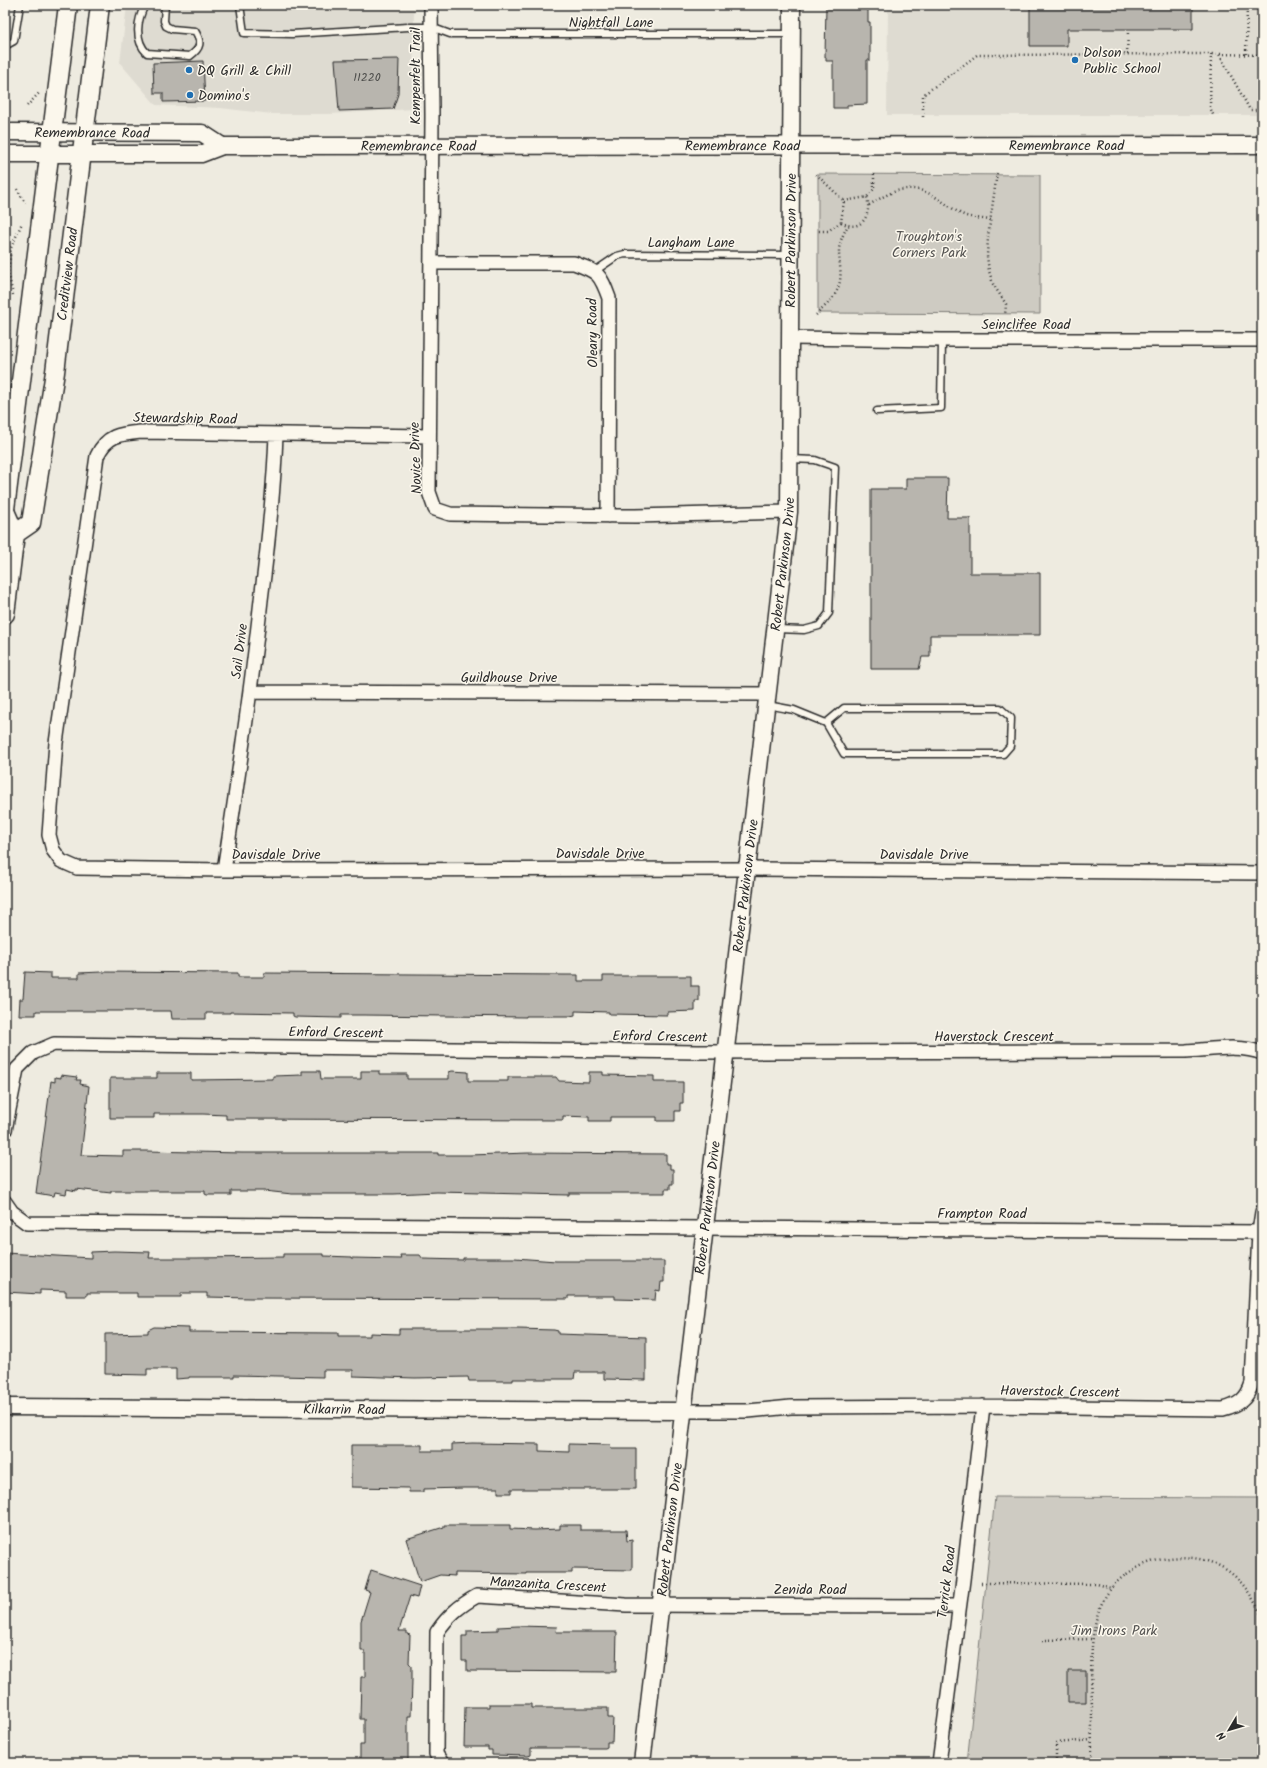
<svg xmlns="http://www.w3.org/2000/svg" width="1267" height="1768" font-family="Kalam,sans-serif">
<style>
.built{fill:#dedbd1}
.green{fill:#cecbc2;stroke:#7c7b76}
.building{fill:#b8b5ae;stroke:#2b2b2b}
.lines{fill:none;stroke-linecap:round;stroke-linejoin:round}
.service-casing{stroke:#2b2b2b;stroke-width:9}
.minor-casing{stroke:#2b2b2b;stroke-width:16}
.tertiary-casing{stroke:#2b2b2b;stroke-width:19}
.secondary-casing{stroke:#2b2b2b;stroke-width:21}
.path{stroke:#2b2b2b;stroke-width:2.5;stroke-dasharray:1 3;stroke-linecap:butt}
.service{stroke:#fbf7ec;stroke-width:6}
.minor{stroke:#fbf7ec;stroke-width:13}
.tertiary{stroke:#fbf7ec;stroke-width:16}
.secondary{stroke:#fbf7ec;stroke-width:18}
.poi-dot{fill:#1f6fb2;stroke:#fbf7ec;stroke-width:1.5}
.labels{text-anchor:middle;stroke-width:3;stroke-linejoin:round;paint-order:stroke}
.number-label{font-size:12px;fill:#4e4e4c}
.street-label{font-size:14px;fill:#2b2b2b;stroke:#fbf7ec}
.poi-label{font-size:14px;fill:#2b2b2b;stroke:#fbf7ec;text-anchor:start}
.park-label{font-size:14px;fill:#545351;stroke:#fbf7ec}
</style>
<rect width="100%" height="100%" fill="#eeebe0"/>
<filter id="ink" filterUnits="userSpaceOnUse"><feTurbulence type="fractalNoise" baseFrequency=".025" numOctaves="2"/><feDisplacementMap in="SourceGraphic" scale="8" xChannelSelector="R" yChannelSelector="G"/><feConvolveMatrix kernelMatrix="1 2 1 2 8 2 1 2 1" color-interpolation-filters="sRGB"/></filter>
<g filter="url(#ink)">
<!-- built -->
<path class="built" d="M127,5H414L413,109L330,114H272L220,108L156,105L120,63Z
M888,5H1262V115H887Z"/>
<!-- green -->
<path class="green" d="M818,174L1040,175V314L818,313Z
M995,1497L1262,1498V1763H967Z"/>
<!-- building -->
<path class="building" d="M826,5H868V22H870V60H867V104L847,105V108H833V61H826V57H825Z
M1030,5H1193V29H1067V46H1030Z
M399,59L398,94L393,109L339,111L335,60Z
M203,61L205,101L163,102V93H154L153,63Z
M906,478H948L947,518H970V573H1040V635H930V657H922L919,669H871V489H906Z
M25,972L51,973V978H79V973L101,972L238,973V977H264V973L565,975H578V981H603V976H691V986H699V1001H695V1011L667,1012V1015L609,1014V1012L575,1011V1015L570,1016H526V1017L364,1015H341V1018L295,1017L293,1016V1013L230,1012V1013H206V1019H172L171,1011H36V1015H19L20,999H23Z
M302,1071H320L321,1079H361V1071H379V1074H407V1079H449V1072L452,1071L468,1072V1081H508V1077H556L559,1081L589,1082V1072H603V1075L654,1076V1082H683V1103H680V1111H675V1121H657V1117H610V1121H589V1117L563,1116V1120L226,1119V1115L203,1114H154V1118H110V1078H157V1073H191V1080L273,1079V1076L302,1075Z
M61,1075L77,1077L76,1080H81L80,1084L89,1086L81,1155L123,1156V1151H146L242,1153H438V1155H470L528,1153L666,1154V1164H670V1169H673V1184H670V1189H665V1193H569V1195L437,1192L394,1194H292L264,1191H231V1195H207L205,1194V1191H111V1193L76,1189V1191L67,1189L66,1194L55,1192L54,1196L36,1193L51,1081L55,1082V1077L61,1078Z
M114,1251L150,1252L149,1258H196L283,1257V1254H324V1256L352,1257V1258L401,1259L400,1255H420L423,1259L463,1260V1258H515L556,1261H664V1282H661L660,1291L656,1290L655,1300L615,1299V1296H568V1299L250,1298L207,1297V1293H181V1297H137V1293H87V1296H66V1291L40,1290V1294L5,1292V1253L91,1258V1252Z
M154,1327L189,1328V1332L338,1333V1336H370V1333L399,1334V1329H518L554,1330L558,1331V1334L646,1337V1380L604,1379V1372H575L574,1379H513V1381H469L468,1377L415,1378L353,1376V1370H323V1377L234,1375V1377H189V1378L176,1379V1369H147V1375L105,1374V1334L148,1333V1330Z
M472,1443L539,1444V1451L569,1452V1444L610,1445L611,1449H636V1489H511V1493H498V1488H464L423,1489V1492H409V1488L351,1487V1445H422V1451H452V1444Z
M444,1525H510V1529L535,1530L560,1529V1525H580V1530H626L627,1541L632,1540V1570L572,1569V1573H526V1574L455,1573V1576L440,1575L420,1582L406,1539L444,1527Z
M371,1570L420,1586L417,1598L410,1596L399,1631H407V1634L410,1635L409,1663L412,1666V1680L411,1716H408V1763H360V1745H364V1719H360L361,1677H365V1651H361V1621L370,1592L365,1590Z
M518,1626L557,1627L556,1632H617L616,1672L467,1671V1661H462V1636H467V1631L498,1630V1627Z
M1068,1671H1086V1702H1068Z
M489,1704H531V1708H608V1718H613L612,1742H607V1747L605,1748H531V1755L528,1756L492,1755V1750H488V1747H464L465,1707H489Z"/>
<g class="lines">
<!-- service casing -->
<g class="service-casing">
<path id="service" d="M145,5C137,20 134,40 147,53L190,56C201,48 202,42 195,31L172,29L166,26L164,21L165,5
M240,5L244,33L292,34L408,27H431L450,34H790
M5,46L14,41L20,5
M595,271L617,256L625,254L789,255
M877,411L941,408L942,340
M776,629L804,630L819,626L829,613L835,467L815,460L790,459
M767,705L794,710L826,723L844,754H1003L1010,746L1011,718L1000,708H844L826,723"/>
</g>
<!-- minor casing -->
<g class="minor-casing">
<path id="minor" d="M431,5L432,116L429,492L435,509L450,514L636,516L789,512
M431,263H574C598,272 600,273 609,298L608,516
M790,338L942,340H1262
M429,436L141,432C119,434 107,435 97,456L56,743L49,835L53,850L61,861L77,868L224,870L747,869L1262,873
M251,692L768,694
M224,870C238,780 251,691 261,600C268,545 274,490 276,435
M5,1130L17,1069L33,1053L54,1044L699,1052L1186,1051C1209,1050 1241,1044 1262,1053
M5,1202L12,1212L27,1223L1259,1232
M683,1411H748L791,1407L983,1406L1223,1409C1239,1405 1247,1399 1252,1383L1259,1232L1262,1212
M442,1763L436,1754L437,1632C448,1616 459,1606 477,1596L626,1605L959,1606
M939,1763L963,1580L983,1406"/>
</g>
<!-- tertiary casing -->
<g class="tertiary-casing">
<g id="tertiary">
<path id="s1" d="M5,132L202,133L222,146"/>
<path id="s2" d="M5,154H201L222,146L1262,145"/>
<path id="s3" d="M5,1407L683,1411"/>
<path id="s4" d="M642,1763L789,512L792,5"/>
</g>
</g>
<!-- secondary casing -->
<g class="secondary-casing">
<g id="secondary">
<path d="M5,509L68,5"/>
<path d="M5,511L15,534L5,614"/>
<path id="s5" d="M15,534L31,523L55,372L100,5"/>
</g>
</g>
<!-- path -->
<path class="path" d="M1127,54L1128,32
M1211,54L1210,107L1214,117
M1220,54L1262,55
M1246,54L1247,5
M27,106L40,92
M923,117V95L977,55L1211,54H1219L1250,110H1260L1259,116
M997,173L988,237L987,256L989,271L993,284L1006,304L1005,315
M816,174L844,201L841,222L828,231H816
M17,189L25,203
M844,201L867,197L874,189V173
M869,205C893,190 911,181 937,198C947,204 956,212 966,216C974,218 983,219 991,220
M841,222C861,234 872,215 867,197
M13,295L8,272L11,248L22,223
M816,315C824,307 834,299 838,288C843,275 839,265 839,251C839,242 844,233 848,225
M981,1583L1096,1584L1111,1588
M1042,1640L1093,1639
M1056,1763V1743L1092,1740
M1093,1763C1091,1747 1092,1730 1092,1715C1092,1680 1087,1632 1103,1601C1124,1559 1186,1545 1225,1569C1243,1580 1253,1598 1262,1616"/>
<!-- service -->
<use href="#service" class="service"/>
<!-- minor -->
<use href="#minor" class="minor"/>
<!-- tertiary -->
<use href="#tertiary" class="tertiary"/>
<!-- secondary -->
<use href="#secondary" class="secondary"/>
</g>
</g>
<!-- markers -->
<g class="poi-dot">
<circle cx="1075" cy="60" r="4"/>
<circle cx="189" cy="70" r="4"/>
<circle cx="190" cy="95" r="4"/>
</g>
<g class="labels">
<!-- number labels -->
<g class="number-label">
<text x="367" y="81">11220</text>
</g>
<!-- street labels -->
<g class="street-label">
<text x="611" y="27">Nightfall Lane</text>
<text transform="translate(415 76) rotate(-90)" y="5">Kempenfelt Trail</text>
<text dy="5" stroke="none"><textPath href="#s1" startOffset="87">Remembrance Road</textPath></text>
<text dy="5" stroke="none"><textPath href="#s2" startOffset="739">Remembrance Road</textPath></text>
<text dy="5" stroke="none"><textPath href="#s2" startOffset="1063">Remembrance Road</textPath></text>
<text dy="5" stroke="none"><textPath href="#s2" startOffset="415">Remembrance Road</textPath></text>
<text dy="5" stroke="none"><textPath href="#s4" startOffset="1531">Robert Parkinson Drive</textPath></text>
<text x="691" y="247">Langham Lane</text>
<text dy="5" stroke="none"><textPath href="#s5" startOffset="271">Creditview Road</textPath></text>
<text x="1026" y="329">Seinclifee Road</text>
<text transform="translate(592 333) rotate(-91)" y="5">Oleary Road</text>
<text transform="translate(185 418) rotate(1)" y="5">Stewardship Road</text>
<text transform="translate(415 458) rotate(-92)" y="5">Novice Drive</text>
<text dy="5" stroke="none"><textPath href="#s4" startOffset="1207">Robert Parkinson Drive</textPath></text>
<text transform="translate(239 651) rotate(-83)" y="5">Sail Drive</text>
<text x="509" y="682">Guildhouse Drive</text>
<text x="600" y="858">Davisdale Drive</text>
<text x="276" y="859">Davisdale Drive</text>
<text x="924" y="859">Davisdale Drive</text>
<text dy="5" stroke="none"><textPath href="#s4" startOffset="883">Robert Parkinson Drive</textPath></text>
<text transform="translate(336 1032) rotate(1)" y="5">Enford Crescent</text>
<text transform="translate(660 1036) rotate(1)" y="5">Enford Crescent</text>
<text x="994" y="1041">Haverstock Crescent</text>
<text dy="5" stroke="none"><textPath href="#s4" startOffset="559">Robert Parkinson Drive</textPath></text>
<text x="982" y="1218">Frampton Road</text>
<text transform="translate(1060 1391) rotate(1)" y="5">Haverstock Crescent</text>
<text dy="5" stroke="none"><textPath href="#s3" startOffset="339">Kilkarrin Road</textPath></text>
<text dy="5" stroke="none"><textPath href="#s4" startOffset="235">Robert Parkinson Drive</textPath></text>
<text transform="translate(946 1582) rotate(-83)" y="5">Terrick Road</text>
<text transform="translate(548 1584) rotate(3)" y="5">Manzanita Crescent</text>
<text x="810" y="1594">Zenida Road</text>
</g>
<!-- poi labels -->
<g class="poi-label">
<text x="1083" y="57">Dolson<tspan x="1083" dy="16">Public School</tspan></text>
<text x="197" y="75">DQ Grill &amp; Chill</text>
<text x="198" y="100">Domino's</text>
</g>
<!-- park labels -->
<g class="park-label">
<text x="929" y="241">Troughton's<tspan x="929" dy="16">Corners Park</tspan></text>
<text x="1114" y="1635">Jim Irons Park</text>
</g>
</g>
<!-- margin -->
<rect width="1267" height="1768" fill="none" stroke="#fbf7ec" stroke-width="20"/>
<rect x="10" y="10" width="1247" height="1748" fill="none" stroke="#2b2b2b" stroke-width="1.5" filter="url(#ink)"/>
<!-- north arrow -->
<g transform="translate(1229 1730) rotate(232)" stroke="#fbf7ec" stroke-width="3" paint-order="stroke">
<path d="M0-3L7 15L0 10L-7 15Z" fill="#2b2b2b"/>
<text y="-6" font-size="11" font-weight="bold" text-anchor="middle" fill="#2b2b2b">N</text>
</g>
</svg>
